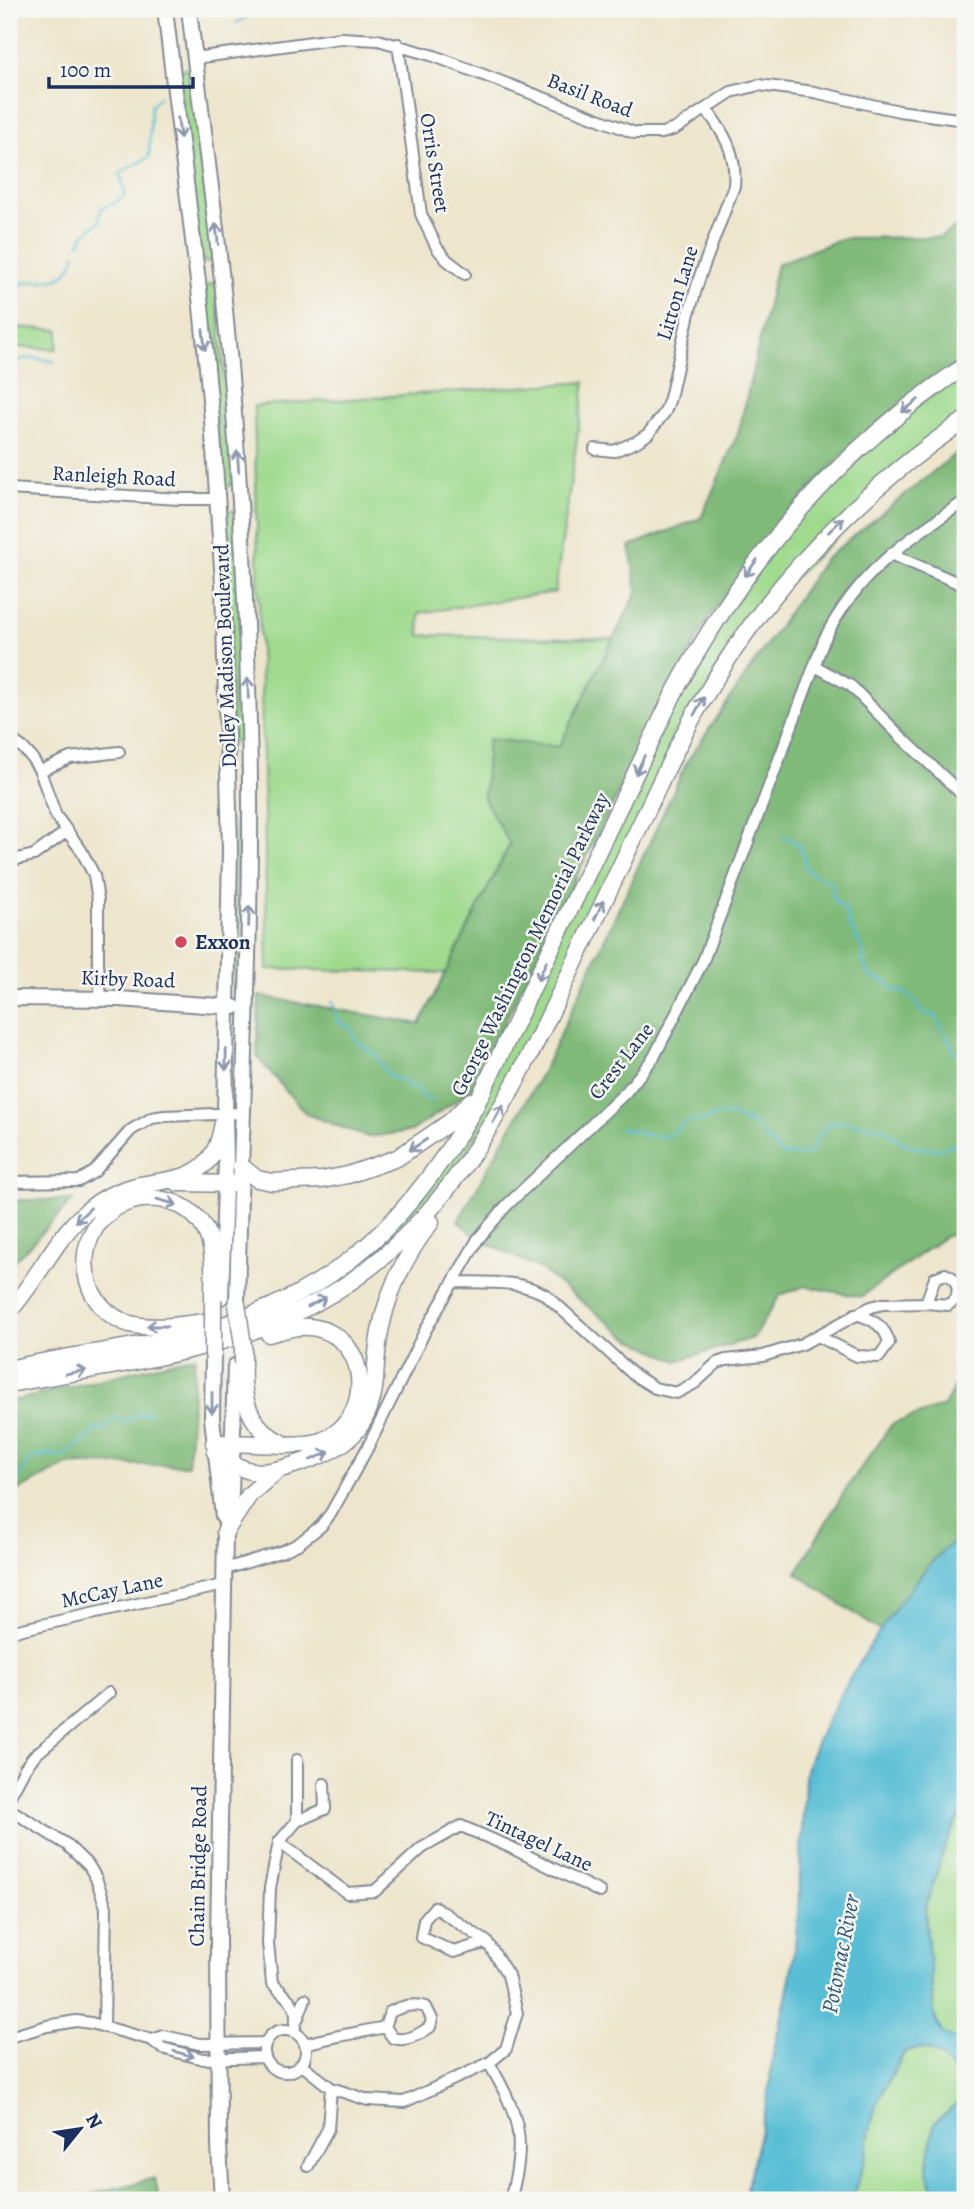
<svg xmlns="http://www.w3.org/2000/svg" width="974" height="2209" font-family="Alegreya,serif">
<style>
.green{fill:#9fda8d;stroke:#5d8476;stroke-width:2}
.forest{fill:#7fba78;stroke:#4d746b;stroke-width:2}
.water{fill:#58bed5;stroke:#3a769a;stroke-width:2}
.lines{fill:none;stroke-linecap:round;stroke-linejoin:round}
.stream{stroke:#58bed5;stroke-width:2.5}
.minor-casing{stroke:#848a95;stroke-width:14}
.major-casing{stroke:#848a95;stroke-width:18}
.highway-casing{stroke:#848a95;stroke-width:19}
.minor{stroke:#fff;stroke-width:10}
.major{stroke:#fff;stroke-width:14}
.highway{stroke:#fff;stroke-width:16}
.highway-bridge-casing{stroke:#848a95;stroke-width:19;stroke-linecap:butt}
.highway-bridge{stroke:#fff;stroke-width:16}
.oneway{stroke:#8d97ae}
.poi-dot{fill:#d1495b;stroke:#f6f6f2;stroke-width:2.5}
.labels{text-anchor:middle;stroke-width:5;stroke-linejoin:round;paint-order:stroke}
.street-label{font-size:21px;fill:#1b2f5e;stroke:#f6f6f2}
.poi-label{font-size:21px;font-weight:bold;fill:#1b2f5e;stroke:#f6f6f2;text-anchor:start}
.water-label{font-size:23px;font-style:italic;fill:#2d5a82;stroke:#f6f6f2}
</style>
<rect width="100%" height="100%" fill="#f6f6f2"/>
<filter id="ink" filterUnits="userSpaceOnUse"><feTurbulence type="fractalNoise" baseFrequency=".0143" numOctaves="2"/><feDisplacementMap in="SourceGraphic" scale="14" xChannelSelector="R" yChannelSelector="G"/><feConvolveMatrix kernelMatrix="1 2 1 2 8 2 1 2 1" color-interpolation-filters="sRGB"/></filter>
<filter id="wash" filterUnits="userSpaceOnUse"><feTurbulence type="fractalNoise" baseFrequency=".00686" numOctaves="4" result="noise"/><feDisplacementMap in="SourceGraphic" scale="28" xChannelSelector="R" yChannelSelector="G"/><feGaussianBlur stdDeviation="1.57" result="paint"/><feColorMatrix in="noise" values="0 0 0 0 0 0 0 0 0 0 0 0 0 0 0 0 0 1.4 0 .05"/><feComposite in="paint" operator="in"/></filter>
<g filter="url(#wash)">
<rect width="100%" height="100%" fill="#ede6cc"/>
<!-- green -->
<path class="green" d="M185,68L191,74L213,255L212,261L206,262L200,259L178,72Z
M213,283L217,287L233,483L226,488L223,486L203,291L206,286Z
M16,327L59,330L57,349L14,347Z
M965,373V413L743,627L507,1086L461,1162L411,1225L367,1262L363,1258L421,1197L700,653L783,534L898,420Z
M585,382L555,592L419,613L420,635L613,639L559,747L488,739L484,799L510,844L446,973L268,969L254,406Z
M230,510L236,511L244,740L235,743L232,740L224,513Z
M235,766H240L243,772L242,974L240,985L234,990Z
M965,1809V2041L953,2039L942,2033L934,2015L925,1910L943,1852L955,1823Z
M920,2047C944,2053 961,2074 962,2099L934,2124L927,2171L934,2191L932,2200H851L866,2158L869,2134L876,2104L905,2052Z"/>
<!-- forest -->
<path class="forest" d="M965,222V358L863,434L780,521L709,617L590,849L471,1090L412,1131L368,1137L306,1114L257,1057L259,996L420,1024L510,844L484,799L488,739L559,747L637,592L630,546L701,518L739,431L777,264L844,238L940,237Z
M965,446V1230L944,1237L861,1297L805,1286L780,1295L753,1338L677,1361L627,1337L539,1268L478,1239L458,1221L545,1067L687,762L824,560Z
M11,1200H73L9,1267V1202Z
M195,1356L188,1465L69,1464L9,1495V1402Z
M965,1368V1534C929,1555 905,1598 880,1631L796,1573L846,1489L892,1424L944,1406Z
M155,2178L159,2200H70Z"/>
<!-- water -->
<path class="water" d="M965,1534V1809L955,1823L943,1852L925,1910L934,2015L942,2033L953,2039L965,2041V2200H932L934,2191L927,2171L934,2124L962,2100C962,2071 934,2037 904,2052L876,2104L869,2134L866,2158L851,2200H743C752,2168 760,2135 767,2102C770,2084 771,2066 774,2049C783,2011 793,1973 796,1934C801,1890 800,1846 804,1801C805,1791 804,1779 806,1770C823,1712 914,1564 965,1534Z"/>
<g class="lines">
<!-- stream -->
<path class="stream" d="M236,23L253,14L256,9
M80,243L83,235L99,222L101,208L115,203L125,195L120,173L149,157L151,106L159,97
M9,322L17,306L11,291C32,268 63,298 76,254
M9,365C25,356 37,357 54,362
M783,836C800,843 804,850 806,869C815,878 826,876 833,885V898L846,911L850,928L855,932L856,939L862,945C864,967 863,977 887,982L893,990C909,991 914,999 921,1012L935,1015L959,1059L965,1061
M332,1001L340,1023L350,1027L357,1042L375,1054L390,1077L405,1081L408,1088H418L424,1098L434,1100
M620,1128L654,1136H669L688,1121H704L713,1116L732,1115L754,1125L782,1155H803L814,1150L817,1136L835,1121L883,1128L905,1144L916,1148L941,1149L965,1140
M9,1494L30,1459L49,1454L61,1457L83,1442L96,1429H104L118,1417L124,1423L139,1414L151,1413"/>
</g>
</g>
<g filter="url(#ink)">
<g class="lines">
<!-- minor casing -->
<g class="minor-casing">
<path id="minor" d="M398,44L421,214L437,248L447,260L465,274
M195,58L341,38L378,40L434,56L635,133H662L675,129L731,92L759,85L814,92L899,111L965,120
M595,449L614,451L636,442L648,434L665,412L670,398L689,313L700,276L734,186C737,154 725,134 706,109
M9,489L180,499H218
M891,554L965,586
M815,666L851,686L900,736L965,797
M9,738L23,748L32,758L40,771L56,816L81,850L94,875L98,900V964L101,998
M40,771L70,758L119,752
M9,861L34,855L66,832
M9,1182L79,1181L94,1172L131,1130L152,1118L164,1116L242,1113
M945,1274C956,1277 960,1288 956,1299L948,1305L926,1303L935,1278Z
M453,1282C485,1283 518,1279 546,1295L634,1375L655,1388L676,1393L695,1383L717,1363L726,1360L763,1356L802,1344L871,1307L883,1304L926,1303
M818,1336L857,1356L879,1357L889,1343C886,1327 871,1318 855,1314
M225,1569L283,1551L298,1544L321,1526L331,1513L368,1447L425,1331L478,1239L507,1205L626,1092L654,1057L703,961L824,640C858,572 904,542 965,501
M9,1632L224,1585
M9,1798L25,1768L34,1756L109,1693
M9,1809L66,1844L89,1866L96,1878L106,1907L104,2026
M297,1821L325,1809L324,1784
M279,1842L347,1893L375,1891L422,1848L461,1826L510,1847L600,1892
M435,1907L487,1942L454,1952L421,1937L424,1920Z
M298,2018L305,1999
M264 2051a21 21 0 1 1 42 0a21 21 0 1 1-42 0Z
M294,2032C301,2005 290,2001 272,1983L268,1943L270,1888L279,1842L297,1821V1760
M9,2037L47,2026L76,2021L91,2023L152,2040L162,2048L203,2059L265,2057
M152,2040L164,2036L200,2044L265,2043
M305,2044C332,2036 358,2033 385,2027L393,2038C407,2042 418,2035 430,2027L432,2019L426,2007C413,2003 403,2006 390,2012L385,2027
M489,2063C520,2117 527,2140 510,2200
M301,2064L331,2088L368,2100L404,2102L489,2063L506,2049L517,2013L508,1975L487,1942
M308,2166L328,2129L331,2088"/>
</g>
<!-- major casing -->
<g class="major-casing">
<path id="major" d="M165,9L201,306L212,420L223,583L230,849L225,1114L226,1161L221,1297
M189,9C200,106 214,203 224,300C238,441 246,582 249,724C254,917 241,1111 237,1304
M9,998L119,999L234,1007
M213,1355L212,1418L223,1517
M222,2200L219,2145L218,1939L225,1532L231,1494L235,1366"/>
</g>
<!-- highway casing -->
<g class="highway-casing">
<path id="highway" d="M241,1166L257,1179L272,1182L322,1180L348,1175L397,1158L450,1122L471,1101
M178,1183L240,1184
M9,1311C38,1280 55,1237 88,1210C102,1198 119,1190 136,1186C167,1179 199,1182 215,1150C221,1139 222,1126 225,1114
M205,1322C181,1325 154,1330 130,1324C86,1311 71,1255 101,1220C130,1187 191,1192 208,1236C215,1255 213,1279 213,1299
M243,1364C241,1398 249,1428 282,1443
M9,1369C64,1356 121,1350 176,1338C321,1305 401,1235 474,1109L674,693C746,559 837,451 965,366
M9,1384C120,1363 234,1353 333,1293C447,1224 508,1102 563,987C590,930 617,874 644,817C661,781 678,743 698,708C764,591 855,495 965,420
M214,1443C243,1442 297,1449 321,1441C373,1422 373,1340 316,1328C300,1324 284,1330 269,1334
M215,1452C245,1474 258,1477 294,1465C341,1450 370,1434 375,1380C376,1362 377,1344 381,1327C389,1287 407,1253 431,1222
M225,1532L250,1494L277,1471"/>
</g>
<!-- minor -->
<use href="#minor" class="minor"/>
<!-- major -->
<use href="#major" class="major"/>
<!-- highway -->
<use href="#highway" class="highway"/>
<!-- highway-bridge casing -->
<g class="highway-bridge-casing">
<path id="highway-bridge" d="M213,1299V1355
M237,1304L243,1346V1364"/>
</g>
<!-- highway-bridge -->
<use href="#highway-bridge" class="highway-bridge"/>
</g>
<!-- one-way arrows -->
<defs><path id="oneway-shaft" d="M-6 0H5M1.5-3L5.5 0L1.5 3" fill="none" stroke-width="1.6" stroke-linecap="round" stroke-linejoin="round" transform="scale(1.75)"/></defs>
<g class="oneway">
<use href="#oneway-shaft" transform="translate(179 128) rotate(83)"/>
<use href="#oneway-shaft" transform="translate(217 234) rotate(-97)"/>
<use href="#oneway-shaft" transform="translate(204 340) rotate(84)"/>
<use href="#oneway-shaft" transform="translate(910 406) rotate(142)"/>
<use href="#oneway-shaft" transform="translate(238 461) rotate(-94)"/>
<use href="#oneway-shaft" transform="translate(836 525) rotate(-44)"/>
<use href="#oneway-shaft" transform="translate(751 568) rotate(126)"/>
<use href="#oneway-shaft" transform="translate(248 688) rotate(-92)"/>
<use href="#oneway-shaft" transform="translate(699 706) rotate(-61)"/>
<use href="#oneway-shaft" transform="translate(640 765) rotate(115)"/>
<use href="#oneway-shaft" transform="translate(599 910) rotate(-64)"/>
<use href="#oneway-shaft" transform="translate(249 916) rotate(-88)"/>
<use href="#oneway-shaft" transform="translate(542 971) rotate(115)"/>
<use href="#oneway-shaft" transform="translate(226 1060) rotate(91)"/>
<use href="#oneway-shaft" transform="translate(498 1114) rotate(-60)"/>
<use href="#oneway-shaft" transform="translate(418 1145) rotate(147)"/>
<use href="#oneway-shaft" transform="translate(167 1202) rotate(16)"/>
<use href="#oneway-shaft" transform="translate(83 1215) rotate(137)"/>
<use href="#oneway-shaft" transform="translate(317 1302) rotate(-29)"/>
<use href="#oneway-shaft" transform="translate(157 1326) rotate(180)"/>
<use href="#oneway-shaft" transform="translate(76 1372) rotate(-10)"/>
<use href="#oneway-shaft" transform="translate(212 1403) rotate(90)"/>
<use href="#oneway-shaft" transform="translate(320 1456) rotate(-22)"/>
<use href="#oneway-shaft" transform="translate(184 2054) rotate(15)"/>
</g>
</g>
<!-- markers -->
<circle class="poi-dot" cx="181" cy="942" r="7"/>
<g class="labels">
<!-- street labels -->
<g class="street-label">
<text transform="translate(590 95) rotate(21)" y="7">Basil Road</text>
<text transform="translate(435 163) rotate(81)" y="7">Orris Street</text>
<text transform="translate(677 293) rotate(-73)" y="7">Litton Lane</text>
<text transform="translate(114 476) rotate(3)" y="7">Ranleigh Road</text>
<text transform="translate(225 656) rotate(-92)" y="7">Dolley Madison Boulevard</text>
<text transform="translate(530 944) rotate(-64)" y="7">George Washington Memorial Parkway</text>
<text transform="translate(128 979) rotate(2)" y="7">Kirby Road</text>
<text transform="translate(621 1061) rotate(-52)" y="7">Crest Lane</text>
<text transform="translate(112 1590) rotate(-12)" y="7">McCay Lane</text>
<text transform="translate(539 1841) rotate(25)" y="7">Tintagel Lane</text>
<text transform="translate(198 1866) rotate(-89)" y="7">Chain Bridge Road</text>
</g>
<!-- poi labels -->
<g class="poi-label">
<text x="195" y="949">Exxon</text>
</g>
<!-- water labels -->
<g class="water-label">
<text transform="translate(840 1954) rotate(-79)" y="8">Potomac River</text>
</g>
</g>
<!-- margin -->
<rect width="974" height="2209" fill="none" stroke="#f6f6f2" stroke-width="35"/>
<!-- north arrow -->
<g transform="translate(80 2129) rotate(60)" stroke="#f6f6f2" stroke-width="5" paint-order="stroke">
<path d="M0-5L12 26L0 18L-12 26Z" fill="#1b2f5e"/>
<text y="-10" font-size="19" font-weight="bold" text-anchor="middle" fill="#1b2f5e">N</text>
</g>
<!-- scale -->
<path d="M49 77v10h144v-10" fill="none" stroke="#1b2f5e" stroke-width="3.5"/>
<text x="60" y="77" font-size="21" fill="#1b2f5e" stroke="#f6f6f2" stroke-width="5" paint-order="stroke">100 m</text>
</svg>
